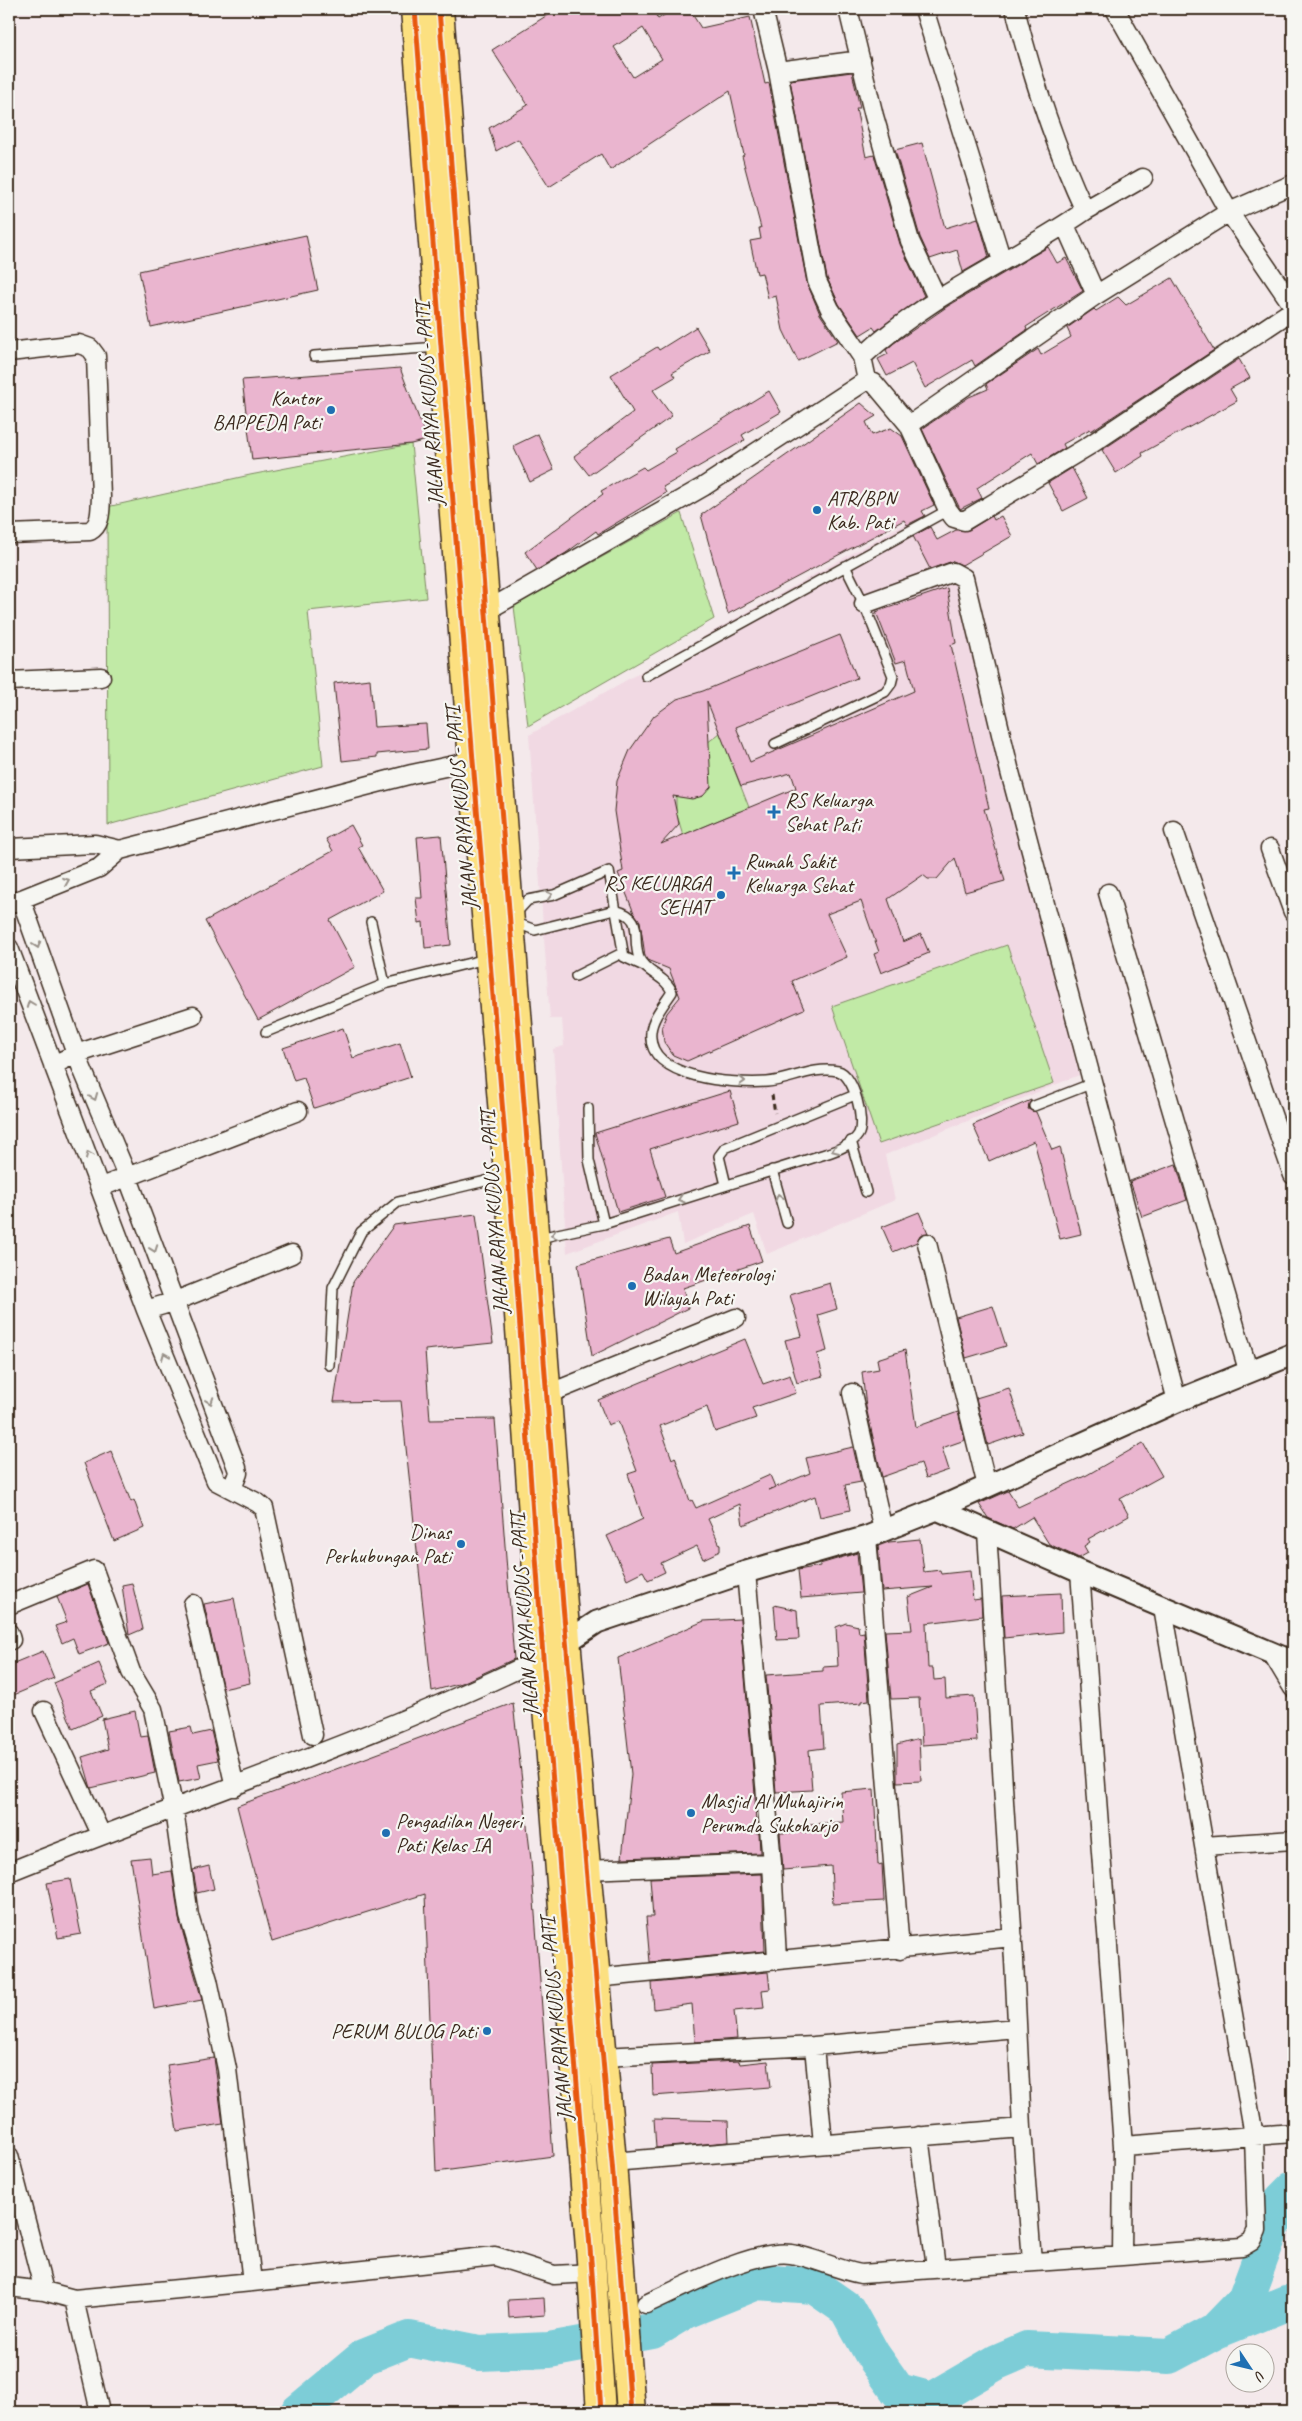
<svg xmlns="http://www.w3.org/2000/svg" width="1302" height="2421" font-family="Caveat,sans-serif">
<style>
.built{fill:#f1d9e3}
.green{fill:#c1eaa6;stroke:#7e8a62}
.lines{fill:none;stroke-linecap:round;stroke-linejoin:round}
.river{stroke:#7dcdd7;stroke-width:36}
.building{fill:#eab5cf;stroke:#3b2a1e;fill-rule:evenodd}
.service-casing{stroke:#3b2a1e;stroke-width:12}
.minor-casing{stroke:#3b2a1e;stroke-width:21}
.tertiary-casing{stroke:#3b2a1e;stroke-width:25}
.primary-casing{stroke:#3b2a1e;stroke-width:31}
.path{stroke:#3b2a1e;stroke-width:3;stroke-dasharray:5 4;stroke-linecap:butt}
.service{stroke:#f6f6f2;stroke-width:9}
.minor{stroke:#f6f6f2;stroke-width:18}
.tertiary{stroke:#f6f6f2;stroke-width:21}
.primary{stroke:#fce080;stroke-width:28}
.cycleway-casing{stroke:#f6f6f2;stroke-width:8}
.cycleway{stroke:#e8590c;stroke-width:5}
.oneway{stroke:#989088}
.poi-dot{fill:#1f6fb2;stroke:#f6f6f2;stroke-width:2}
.labels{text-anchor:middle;stroke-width:4.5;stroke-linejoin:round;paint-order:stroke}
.poi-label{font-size:21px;fill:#3b2a1e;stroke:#f6f6f2;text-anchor:start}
.street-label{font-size:21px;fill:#3b2a1e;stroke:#f6f6f2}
</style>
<rect width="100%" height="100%" fill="#f4e9eb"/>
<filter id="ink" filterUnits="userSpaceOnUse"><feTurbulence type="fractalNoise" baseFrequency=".02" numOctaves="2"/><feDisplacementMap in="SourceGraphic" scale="10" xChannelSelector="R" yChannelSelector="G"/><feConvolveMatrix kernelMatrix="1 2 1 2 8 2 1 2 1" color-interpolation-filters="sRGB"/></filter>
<g filter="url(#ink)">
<!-- built -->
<path class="built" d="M909,521L934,576L952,569L1079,1075L885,1155L895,1200L767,1254L754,1214L683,1244L678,1212L567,1253L553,1049L564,1046L562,1019H550L529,735Z"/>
<!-- green -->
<path class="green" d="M411,444L426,598L308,611L323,766L108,825L107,507L250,475Z
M681,513L714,619L528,726L514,606Z
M720,733L757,828L740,811L683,835L676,812V796C692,799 700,799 711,787L699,749Z
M1007,945L1054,1083L879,1144L832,1006Z"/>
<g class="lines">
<!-- river -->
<path class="river" d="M1218,2328L1245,2300L1282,2200L1293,2189
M298,2412L364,2357L409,2339L479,2353L549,2350L652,2331L685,2311L757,2282L814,2286L847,2309L872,2354L898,2391L932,2400L997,2362L1027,2349L1169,2356L1216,2331L1286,2303H1293"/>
</g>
<!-- building -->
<path class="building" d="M557,9H652L658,19L674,9H689L701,28L750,17L765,84L769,83L807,283L820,314L838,341L798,361L783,330L776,296L768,298L762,273L757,274L750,241L761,239L759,228H761L742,156L744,155L730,91L610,170L601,154L549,187L518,139L496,151L489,128L528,105L492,50ZM643,28L662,59L633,77L614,47Z
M852,72L860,108H856L866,157L874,155L900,244L924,296L876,331L873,327L860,335L839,304L827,278L790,80Z
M922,143L945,228L978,218L989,257L963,272L957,250L930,259L920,237L895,150Z
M306,235L318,290L151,327L139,271Z
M1048,247L1057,263L1066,258L1083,291L1026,327L1027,330L975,366L972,360L925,388L912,363L887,376L878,359L888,354L886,350L894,343L948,306Z
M1172,278L1214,350L1091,431L1090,429L1063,444L1065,448L1038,464L1032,453L977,488L982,498L960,509L922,429L969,397L988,389L986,384L1038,349L1041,355L1071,337L1067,328L1094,309L1096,311L1118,297L1126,305Z
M696,327L710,351L672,373L675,377L653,390L672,416L589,475L574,456L633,412L611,375L657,347L659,350Z
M1239,359L1250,378L1230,389L1237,401L1142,453L1143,456L1116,473L1102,450Z
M400,368L427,440L411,444L252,460L242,380Z
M769,391L781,412L742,435L745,440L663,487L666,493L598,534L596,531L566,553L537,570L525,552L603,494L601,491L643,467L646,470L677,452L675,449Z
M861,403L876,416L866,422L872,435L891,428L902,436L934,505L922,511L925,516L907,525L904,520L728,614L701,515Z
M538,434L554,470L530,482L513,446Z
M1072,468L1088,498L1063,511L1048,483Z
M992,516L994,520L1001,516L1012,536L962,565L953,561L930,569L913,536L930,527L937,540L956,530H969Z
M947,588L956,643L951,645L989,808L984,809L1005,881L965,892L955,858L937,879H928L923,875L888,899L903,942L921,934L929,953L881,973L874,954L879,952L861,901L827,914L847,957L792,981L804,1009L687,1061L673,1055L664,1042L662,1026L667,1013L680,997L669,969L647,960L645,956L640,921L634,913L618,873L623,871L614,811L617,781L630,750L654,716L677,699L703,691L840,635L857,678L736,727L750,762L914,691L906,660L896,663L876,612ZM707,701L741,786L791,773L796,788L661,844L679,824L673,796L692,799L703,796L711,787Z
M370,679L374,727L426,724L428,749L377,754V757L342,761L334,683Z
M351,825L362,845L358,847L383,891L330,920L355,967L258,1020L205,921L333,851L326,839Z
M441,835L451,945L425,948L423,922L419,923L416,898H422L417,837Z
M343,1028L353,1058L400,1043L411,1077L314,1108L304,1078L294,1081L283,1048Z
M730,1091L739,1121L650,1149L665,1197L618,1212L595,1133Z
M1031,1100L1028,1109L1036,1112L1052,1150L1060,1147L1081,1234L1060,1239L1034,1141L989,1161L973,1125Z
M1176,1164L1187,1200L1142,1217L1130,1181Z
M919,1212L928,1233L920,1235L917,1242L893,1252L882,1227Z
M476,1214L493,1343L425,1350L430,1420L495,1419L514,1659L462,1683L432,1691L401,1401L334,1402L353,1282L394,1225Z
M750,1226L762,1261L683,1288L688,1308L592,1356L578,1264L669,1239L674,1253Z
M830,1283L837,1309L818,1315L827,1351L817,1354L823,1376L797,1383L785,1340L802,1336L790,1295Z
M993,1306L1006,1346L966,1358L956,1317Z
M745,1339L763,1384L790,1375L796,1393L752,1408L756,1418L715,1432L707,1407L660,1426L672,1459L675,1457L690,1501L692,1500L696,1508L770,1475L775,1487L769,1490L810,1473L806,1458L853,1447L861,1482L845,1485L850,1510L820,1517L815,1496L743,1525L740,1504L708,1519L720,1545V1551L703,1559L697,1546L661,1563L665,1572L648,1580L643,1571L627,1579L607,1536L643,1519L628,1474L637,1471L618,1421L608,1425L598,1400Z
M905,1350L916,1427L958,1412L965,1440L942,1448L949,1470L926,1478L921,1463L882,1477L866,1407L862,1372L879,1369L877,1359Z
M1009,1388L1023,1433L988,1445L976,1398Z
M1143,1443L1162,1476L1120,1499L1129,1516L1088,1539L1090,1542L1084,1546L1088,1553L1079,1558L1049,1544L1032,1517L1013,1529L988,1518L979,1504L1008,1491L1018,1507L1087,1475Z
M111,1451L131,1502L134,1500L144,1528L114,1541L84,1463Z
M920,1539L924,1572L940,1570L941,1574L970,1571L973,1600L981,1599L982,1616L926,1623L928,1668H933L934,1680L945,1679L946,1698L974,1696L977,1741L922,1745L919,1698L891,1699L885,1631L912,1630L908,1597L933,1587L882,1591L878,1546L889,1542Z
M857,1553L861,1593L801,1598L798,1570L820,1566V1564Z
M132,1583L143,1629L129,1635L122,1585Z
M88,1584L109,1643L79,1654L73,1638L62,1643L55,1626L67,1622L57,1597Z
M1061,1593L1062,1632L1004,1638L1002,1596Z
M234,1598L250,1683L223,1689L204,1604Z
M774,1605L797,1610L799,1639L777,1640Z
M740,1619L755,1794L756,1833H759L760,1853L622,1858L631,1774L618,1658L704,1621Z
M846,1623L858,1626L859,1633L864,1632L869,1700L862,1701V1703L821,1706L824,1748L809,1750L812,1790L776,1792L766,1675L823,1671V1667L838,1666L836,1627Z
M43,1651L54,1678L9,1697V1665Z
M99,1663L108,1684L91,1691L102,1716L73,1729L54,1683Z
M513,1703L531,1860L553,2156L436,2172L425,1894L272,1942L237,1806Z
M135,1711L140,1737L148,1736L155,1773L91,1788L82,1757L108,1749L102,1719Z
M191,1727L193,1735L211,1731L218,1760L198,1764L201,1778L179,1782L169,1731Z
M919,1739L921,1781L897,1782V1745Z
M874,1789L878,1865L882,1864L884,1901L833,1904L831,1866L783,1870L780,1833L809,1832L808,1824L843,1822L841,1792Z
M150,1857L152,1874L172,1871L179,1919L202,2000L154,2009L131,1859Z
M209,1866L214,1889L197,1893L193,1870Z
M762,1874L765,1951L650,1962L646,1917H653L650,1878Z
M70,1879L81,1934L58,1938L47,1883Z
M768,1972L770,1989L762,1990L764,2008L734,2011L737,2039L695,2042L692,2004L654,2009L652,1983Z
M214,2058L223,2124L177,2131L167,2065Z
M739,2061L740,2064L768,2061L771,2087L653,2096L652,2065Z
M654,2119L728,2121L729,2142L656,2148Z
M544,2298L545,2315L509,2318L508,2300Z"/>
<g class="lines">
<!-- service casing -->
<g class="service-casing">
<path id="service" d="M314,356L439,347
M646,676L948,510
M775,744L885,692L891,684L893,676L864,604L845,566
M516,913L528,900L554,895L609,871L624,957L646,967
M371,922L385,984
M514,922L535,930L615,910C646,918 631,936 639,958C645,973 666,976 672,992C665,1003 652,1018 651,1032C646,1080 735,1084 767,1082C791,1080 813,1066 838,1071C854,1074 866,1123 858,1135C851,1146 834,1151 822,1155L604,1224L539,1238
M576,976L622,953
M266,1032L385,984L486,959
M1034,1106L1093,1083
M588,1108L589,1160L604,1224
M851,1141L866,1192
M772,1170L787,1223
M726,1185L719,1156L725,1148L855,1095
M329,1365L333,1288L361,1232L398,1202L506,1176"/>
</g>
<!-- minor casing -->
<g class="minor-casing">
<path id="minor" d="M763,9L778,71L817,281L830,309L862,357
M848,9L874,116L910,241L937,298
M924,9L1002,261
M1115,9L1229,212L1293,306
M778,71L861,60
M1085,211L1143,178
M1065,225L1096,295
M9,352L79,344L90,348L96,356L101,497C100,509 102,524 90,531L9,534
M867,380L862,357C929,294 1011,262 1085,211C1056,149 1032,76 1015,9
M909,425L948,510L954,518L964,521L1090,445L1293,310
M864,604L953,572L964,578L1010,772L1177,1401
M486,611L703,487L867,380L874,383L909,425L1096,295L1229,212L1293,184
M9,681L101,677
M1174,831L1293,1175
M9,848L95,844L120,850L412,774L473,761
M1270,849L1293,912
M1108,893L1248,1370
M21,899L76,1054L128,1178L237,1468L238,1473L232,1489
M9,904L99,868L120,850
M9,948L146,1310L216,1481L258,1503L264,1508L313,1735
M53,1065L76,1054L193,1016
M101,1187L298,1111
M927,1243L987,1486
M146,1310L173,1302L292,1254
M852,1393L883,1530
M548,1394L736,1318
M987,1532L1014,1960L1022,2128L1032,2262
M867,1537L900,1950
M746,1572L772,1863L777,1959
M193,1604L235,1787
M9,1605L94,1570L131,1672L153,1709L174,1810L189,1916L208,1980L227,2069L252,2282
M9,1633L11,1640
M1272,1653L1293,1688
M44,1711L101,1834
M1204,1846L1293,1840
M585,1870L772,1863
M9,1872C186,1800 370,1742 543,1657
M595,1978L1013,1937
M814,2046L823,2144
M603,2057L814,2046L1016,2028
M919,2136L936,2268
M1123,2146L1293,2133
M9,2156L44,2291
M612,2162L1022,2128
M1122,2256L1242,2247L1252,2241L1257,2230L1254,2136L1163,1608
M9,2287L44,2291L74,2299L252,2282L495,2256L554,2275L592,2273
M74,2299L100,2412
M646,2304C681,2288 754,2249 791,2254C814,2257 837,2270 861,2274L1122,2256L1123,2146L1080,1572"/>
</g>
<!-- tertiary casing -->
<g class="tertiary-casing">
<path id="tertiary" d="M937,1509L1080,1572L1293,1662
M556,1649L597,1622L746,1572L867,1537L937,1509L1177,1401L1293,1354"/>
</g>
<!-- primary casing -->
<g class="primary-casing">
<path id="primary" d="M415,9L473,761L514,1243L543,1657L592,2273L601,2412
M439,9L563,1605L612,2162L631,2412"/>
</g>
<!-- path -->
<path class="path" d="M772,1095L775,1113"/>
<!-- service -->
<use href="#service" class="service"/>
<!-- minor -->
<use href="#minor" class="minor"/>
<!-- tertiary -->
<use href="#tertiary" class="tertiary"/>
<!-- primary -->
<use href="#primary" class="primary"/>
<!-- cycleway casing -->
<g class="cycleway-casing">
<path id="cycleway" d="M415,9L473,761L514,1243L543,1657L592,2273L601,2412
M439,9L563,1605L612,2162L631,2412"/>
</g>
<!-- cycleway -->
<use href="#cycleway" class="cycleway"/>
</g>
<!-- one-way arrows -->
<defs><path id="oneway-chevron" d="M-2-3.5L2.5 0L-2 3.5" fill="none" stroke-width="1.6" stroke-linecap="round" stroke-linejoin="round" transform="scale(1.25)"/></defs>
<g class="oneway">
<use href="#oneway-chevron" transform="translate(66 881) rotate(-22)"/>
<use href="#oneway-chevron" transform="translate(549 895) rotate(-15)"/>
<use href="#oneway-chevron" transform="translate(37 945) rotate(70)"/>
<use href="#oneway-chevron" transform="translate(30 1004) rotate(-111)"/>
<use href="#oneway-chevron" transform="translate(742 1081) rotate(2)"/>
<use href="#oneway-chevron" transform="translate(94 1097) rotate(68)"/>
<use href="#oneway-chevron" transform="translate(835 1150) rotate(156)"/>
<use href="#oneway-chevron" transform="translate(89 1155) rotate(-112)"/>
<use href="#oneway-chevron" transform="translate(779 1197) rotate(-106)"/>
<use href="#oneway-chevron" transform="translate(681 1199) rotate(162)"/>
<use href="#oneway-chevron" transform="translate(554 1235) rotate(168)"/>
<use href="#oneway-chevron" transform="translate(154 1249) rotate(70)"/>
<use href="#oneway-chevron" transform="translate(165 1356) rotate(-112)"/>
<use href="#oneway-chevron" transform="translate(210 1401) rotate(70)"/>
</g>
</g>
<!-- markers -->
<g class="poi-dot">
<circle cx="331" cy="410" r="5"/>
<circle cx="817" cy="510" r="5"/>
<path d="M771.5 804.5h5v5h5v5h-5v5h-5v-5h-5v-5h5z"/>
<path d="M731.5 865.5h5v5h5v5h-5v5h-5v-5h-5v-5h5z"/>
<circle cx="721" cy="895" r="5"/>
<circle cx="632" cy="1286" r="5"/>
<circle cx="461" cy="1544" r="5"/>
<circle cx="691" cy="1813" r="5"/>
<circle cx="386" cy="1833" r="5"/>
<circle cx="487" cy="2031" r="5"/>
</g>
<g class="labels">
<!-- poi labels -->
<g class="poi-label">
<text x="321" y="405" text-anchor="end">Kantor<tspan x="321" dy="24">BAPPEDA Pati</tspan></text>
<text x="827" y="505">ATR/BPN<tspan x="827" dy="24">Kab. Pati</tspan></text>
<text x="785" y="807">RS Keluarga<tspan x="785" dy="24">Sehat Pati</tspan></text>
<text x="745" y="868">Rumah Sakit<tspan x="745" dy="24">Keluarga Sehat</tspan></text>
<text x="711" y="890" text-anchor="end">RS KELUARGA<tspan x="711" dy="24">SEHAT</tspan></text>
<text x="642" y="1281">Badan Meteorologi<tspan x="642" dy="24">Wilayah Pati</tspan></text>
<text x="451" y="1539" text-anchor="end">Dinas<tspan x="451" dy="24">Perhubungan Pati</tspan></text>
<text x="701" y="1808">Masjid Al Muhajirin<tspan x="701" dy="24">Perumda Sukoharjo</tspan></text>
<text x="396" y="1828">Pengadilan Negeri<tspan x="396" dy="24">Pati Kelas IA</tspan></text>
<text x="477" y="2038" text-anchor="end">PERUM BULOG Pati</text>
</g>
<!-- street labels -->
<g class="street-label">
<text transform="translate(429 404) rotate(-94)" y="7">JALAN RAYA KUDUS - PATI</text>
<text transform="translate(461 808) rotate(-95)" y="7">JALAN RAYA KUDUS - PATI</text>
<text transform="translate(494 1212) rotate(-94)" y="7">JALAN RAYA KUDUS - PATI</text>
<text transform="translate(524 1615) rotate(-94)" y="7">JALAN RAYA KUDUS - PATI</text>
<text transform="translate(556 2019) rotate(-95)" y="7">JALAN RAYA KUDUS - PATI</text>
</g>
</g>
<!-- margin -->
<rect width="1302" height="2421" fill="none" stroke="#f6f6f2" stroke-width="30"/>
<rect x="15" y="15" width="1272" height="2391" fill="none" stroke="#3b2a1e" stroke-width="2" filter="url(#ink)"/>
<!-- north arrow -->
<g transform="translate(1250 2368) rotate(125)"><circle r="24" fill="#f6f6f2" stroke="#aba49d"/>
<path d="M0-4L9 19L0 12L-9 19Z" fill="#1f6fb2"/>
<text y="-8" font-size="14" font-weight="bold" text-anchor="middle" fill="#3b2a1e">U</text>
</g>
</svg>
